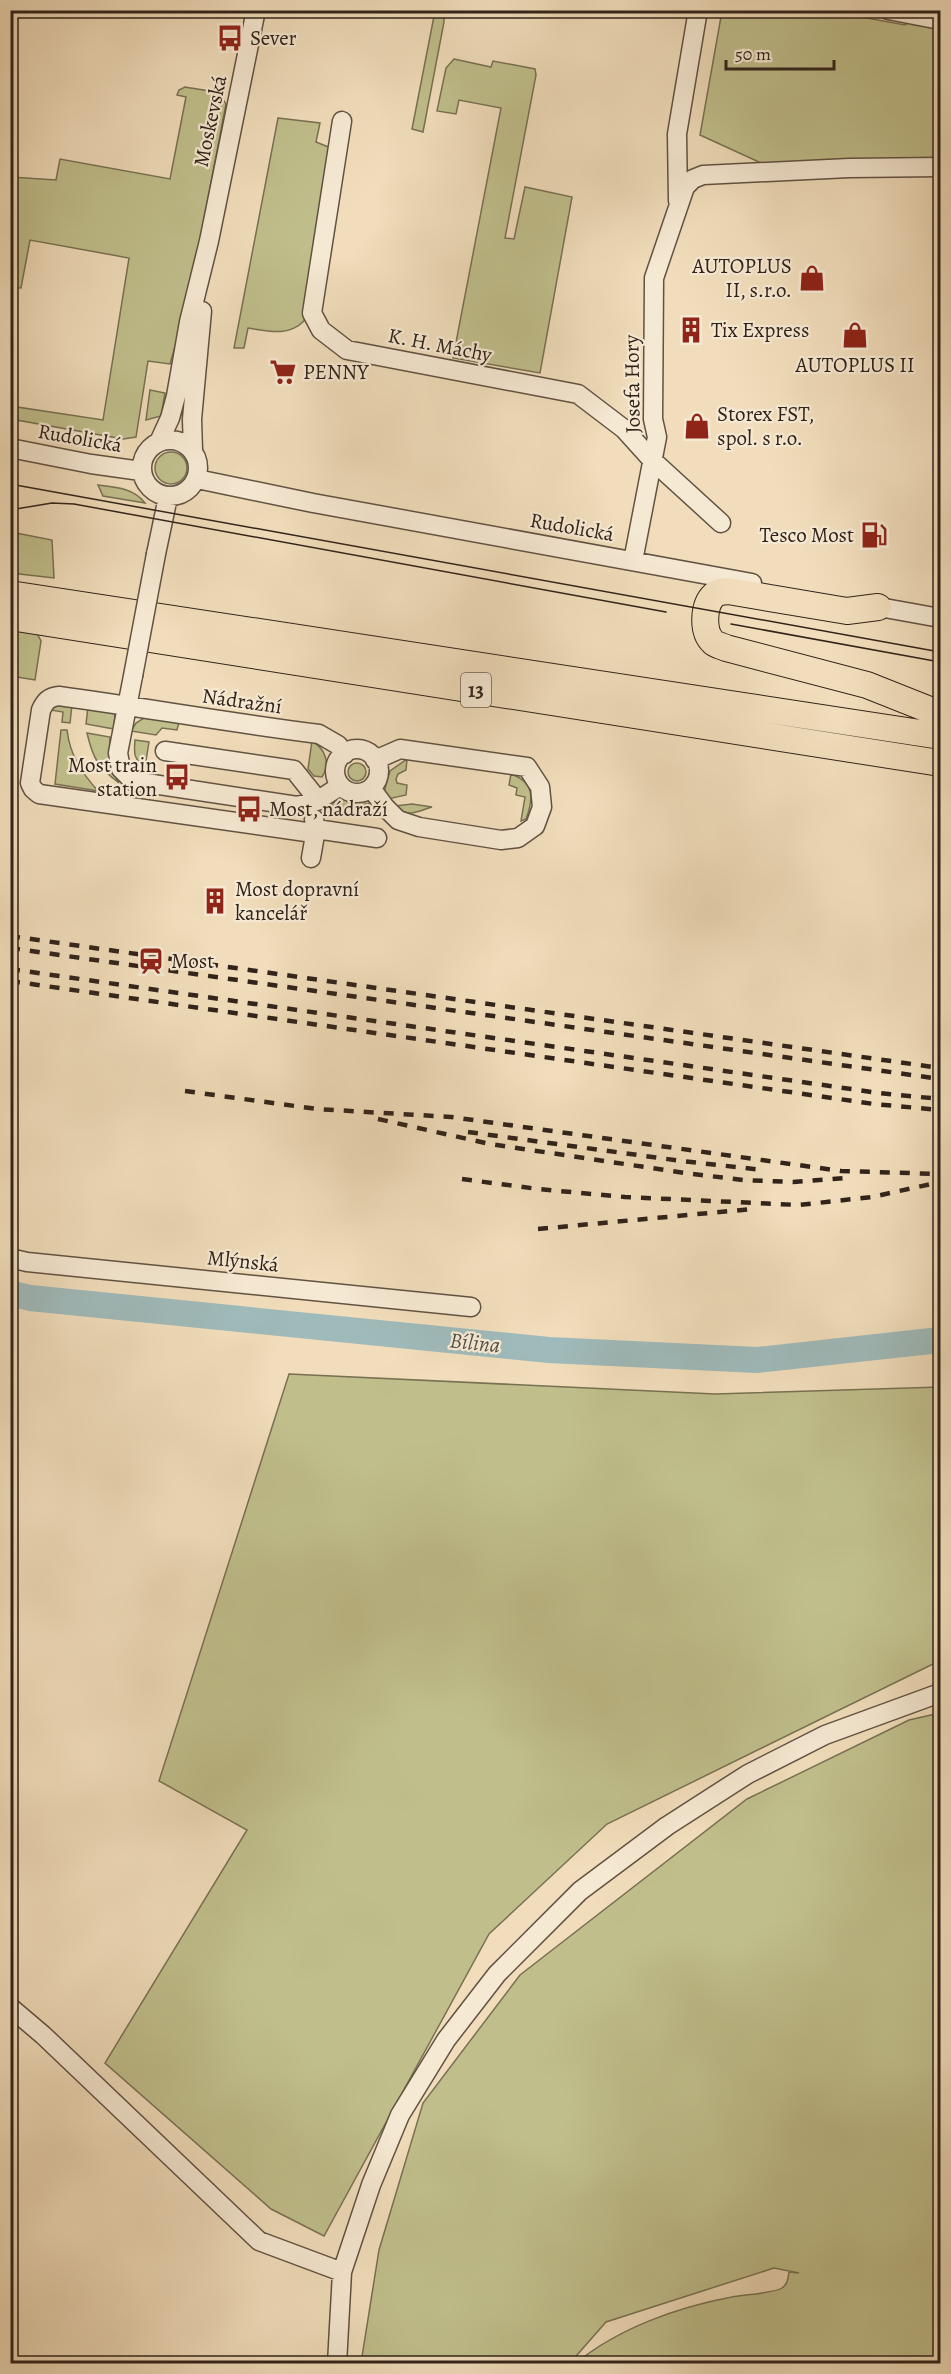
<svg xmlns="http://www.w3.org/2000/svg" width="951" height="2374" font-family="Alegreya,serif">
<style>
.green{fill:#c0bf8c;stroke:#787153;stroke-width:1.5}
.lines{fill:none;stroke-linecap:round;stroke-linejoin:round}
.river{stroke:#9fbaba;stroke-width:26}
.minor-casing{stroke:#615242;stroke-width:21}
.highway-casing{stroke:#31231a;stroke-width:28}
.minor{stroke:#f6e9d3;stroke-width:18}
.highway{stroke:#f1ddbb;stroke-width:26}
.tram{stroke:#31231a;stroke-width:1.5}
.rail{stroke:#31231a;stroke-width:4.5;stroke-dasharray:10 10;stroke-linecap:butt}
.minor-bridge-casing{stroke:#615242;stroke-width:21;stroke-linecap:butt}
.minor-bridge{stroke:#f6e9d3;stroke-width:18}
.labels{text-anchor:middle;stroke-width:4.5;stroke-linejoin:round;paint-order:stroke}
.shield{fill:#f6e9d3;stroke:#6c5e52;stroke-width:1.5}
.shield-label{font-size:20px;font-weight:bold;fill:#31231a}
.poi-label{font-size:21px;fill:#31231a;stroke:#f6e9d3;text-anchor:start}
.street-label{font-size:21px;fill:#31231a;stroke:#f6e9d3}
.water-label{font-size:22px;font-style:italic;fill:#52504a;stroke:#f6e9d3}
</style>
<rect width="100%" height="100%" fill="#f1ddbb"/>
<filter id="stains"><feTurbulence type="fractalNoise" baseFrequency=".00333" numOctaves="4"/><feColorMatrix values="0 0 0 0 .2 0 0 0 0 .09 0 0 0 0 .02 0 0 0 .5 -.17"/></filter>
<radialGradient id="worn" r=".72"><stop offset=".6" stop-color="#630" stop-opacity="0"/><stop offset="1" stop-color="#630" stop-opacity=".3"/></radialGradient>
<!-- green -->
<path class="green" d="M435,11H444V22L423,132L412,129Z
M722,11H829L905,25L909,22L940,28V160L761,163L700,135Z
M454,59L491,67L493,61L535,69L536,75L505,238L514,239L525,187L572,197L540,373L453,358L501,108L459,100L456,114L437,111L446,68Z
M185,87C201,90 218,89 226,104L189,298L170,364L148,361L136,437L123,439L11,419L10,406L103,420L129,258L30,240L21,288L11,287V177L56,180L60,159L170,179L186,97L177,95L179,90Z
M278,118L320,123L316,142L331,148L316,236L304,321C288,337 268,331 248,328L244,348H234Z
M150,390L165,393L161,416L146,420Z
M155 468a16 16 0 1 1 32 0a16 16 0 1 1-32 0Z
M98,485C115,487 134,488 145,503L103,496Z
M11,532L52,540L54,578L11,573Z
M10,627L35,630L41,641L35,680L11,676Z
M54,705H72L70,723L62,722L63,712L51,710Z
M88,707L115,712L114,729L86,724Z
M144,718L179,722L177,730L162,728L156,735L131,731L136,723Z
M61,730H67C70,755 81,772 98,791L55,784Z
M87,733L110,737C109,755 108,767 119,783C98,767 93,759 87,733Z
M135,740L149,742L145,767C133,759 134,753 135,740Z
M312,741C325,749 331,763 322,777L314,776L308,769Z
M407,759L406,770L398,774L396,779L397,783L407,785L406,795L388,799L384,792L390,771Z
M348 772a9 9 0 1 1 18 0a9 9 0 1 1-18 0Z
M511,774C534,782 534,798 526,819L521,821L525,797L516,795L517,788L509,785Z
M340,799L368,800L372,803L329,810L333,803Z
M412,804L432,807C416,812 409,818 395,806Z
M289,1374L715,1394L940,1387V1662L933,1664L607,1824L489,1934L324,2236L271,2209L105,2063L247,1830L159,1781Z
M940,1713V2363H576C619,2328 678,2307 732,2297C742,2295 775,2293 782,2288C788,2284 788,2278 789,2272L799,2273L774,2268L606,2322L570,2363H361L379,2250L423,2103L520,1975L747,1799L909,1720Z"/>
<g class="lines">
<!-- river -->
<path class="river" d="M10,1293L30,1298L549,1350L757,1360L940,1340"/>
<!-- minor casing -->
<g class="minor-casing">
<path id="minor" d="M888,10L940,20
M342,121L312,313L321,330L347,350L578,394L624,429L652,460L721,523
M678,201L677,134L698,10
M142 468a28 28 0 1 1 56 0a28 28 0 1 1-56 0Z
M159,442L170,418L176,396L189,322L209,241L256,10
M10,448L91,464L141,471
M193,451L192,419L202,311
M197,479L313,503L752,583
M156,554L168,497
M633,561L657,437L653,419L654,278L685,187L693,179L703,175L849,168L940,167
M868,605L940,618
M133,676L118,753L121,769L133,781L297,806L317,801L340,786
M335 771a22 22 0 1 1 44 0a22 22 0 1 1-44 0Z
M165,751L294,770L318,800
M371,788L385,807L398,820L419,827L501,840L518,838L535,826L542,807L540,787L527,767L400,749L375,760
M314,819L316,829L377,838
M311,858L316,829L306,832L39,794L33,789L30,783L41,710C45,701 49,697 59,696C146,708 232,723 319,734L338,745L345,754
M10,1258L27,1262L471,1307
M10,2007L43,2035L259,2241L342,2272
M337,2364L342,2272L371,2185L400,2115L446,2040L497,1974L580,1891L667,1826L748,1774L825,1735L940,1693"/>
</g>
<!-- highway casing -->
<g class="highway-casing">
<path id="highway" d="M10,594L940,736
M878,607L847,611L728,591C723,592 718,591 714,595C703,605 702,632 713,642C716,645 722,646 726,648L867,685L940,714
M10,617L940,763"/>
</g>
<!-- minor -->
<use href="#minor" class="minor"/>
<!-- highway -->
<use href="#highway" class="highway"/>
<!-- tram -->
<path class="tram" d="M10,484L940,652
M10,510L52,503L74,504L666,612
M731,624L940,662"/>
<!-- rail -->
<path class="rail" d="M10,936L940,1068
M10,948L940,1079
M10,969L879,1093L940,1099
M10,981L874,1104L940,1110
M185,1091L317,1109L451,1117L841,1171L940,1174
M378,1119L490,1144L685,1173L743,1180L793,1182L847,1178
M468,1132L682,1161L763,1170
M462,1179L538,1189L625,1197L799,1205L872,1197L940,1182
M538,1229L752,1209"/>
<!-- minor-bridge casing -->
<g class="minor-bridge-casing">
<path id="minor-bridge" d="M133,676L156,554"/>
</g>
<!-- minor-bridge -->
<use href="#minor-bridge" class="minor-bridge"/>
</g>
<!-- icons -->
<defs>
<g id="bus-bare" transform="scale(2.07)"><path d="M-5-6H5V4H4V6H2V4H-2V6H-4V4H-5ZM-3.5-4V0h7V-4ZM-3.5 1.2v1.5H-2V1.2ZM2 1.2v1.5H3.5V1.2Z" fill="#8f2418" stroke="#f6e9d3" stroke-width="2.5" paint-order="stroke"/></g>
<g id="shop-bare" transform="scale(2.07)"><path d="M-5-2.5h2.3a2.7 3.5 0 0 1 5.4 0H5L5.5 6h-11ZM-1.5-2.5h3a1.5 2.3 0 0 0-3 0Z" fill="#8f2418" stroke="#f6e9d3" stroke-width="2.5" paint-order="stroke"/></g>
<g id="building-bare" transform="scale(2.07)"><path d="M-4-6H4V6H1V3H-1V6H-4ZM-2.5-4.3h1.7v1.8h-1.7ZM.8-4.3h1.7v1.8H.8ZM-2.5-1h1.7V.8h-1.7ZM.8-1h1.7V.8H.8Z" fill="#8f2418" stroke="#f6e9d3" stroke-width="2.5" paint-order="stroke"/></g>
<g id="supermarket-bare" transform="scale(2.07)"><path d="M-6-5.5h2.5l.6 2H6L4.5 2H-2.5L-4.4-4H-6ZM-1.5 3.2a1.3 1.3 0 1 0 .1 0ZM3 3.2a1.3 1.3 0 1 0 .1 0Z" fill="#8f2418" stroke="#f6e9d3" stroke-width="2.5" paint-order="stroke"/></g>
<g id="fuel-bare" transform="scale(2.07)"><path d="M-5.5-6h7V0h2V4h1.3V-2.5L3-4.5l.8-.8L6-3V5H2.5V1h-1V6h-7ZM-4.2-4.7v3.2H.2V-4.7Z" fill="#8f2418" stroke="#f6e9d3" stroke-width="2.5" paint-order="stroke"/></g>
<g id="station-bare" transform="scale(2.07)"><path d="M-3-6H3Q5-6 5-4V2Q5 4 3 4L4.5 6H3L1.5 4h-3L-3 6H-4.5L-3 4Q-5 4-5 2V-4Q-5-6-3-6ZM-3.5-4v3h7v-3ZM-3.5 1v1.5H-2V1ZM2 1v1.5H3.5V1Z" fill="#8f2418" stroke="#f6e9d3" stroke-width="2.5" paint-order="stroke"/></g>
</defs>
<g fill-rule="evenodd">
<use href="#bus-bare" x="230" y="38"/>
<use href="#shop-bare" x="812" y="278"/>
<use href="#building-bare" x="691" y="330"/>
<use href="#shop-bare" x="855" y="335"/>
<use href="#supermarket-bare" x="283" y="372"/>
<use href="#shop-bare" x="697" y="426"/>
<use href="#fuel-bare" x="874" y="535"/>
<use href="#bus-bare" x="177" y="777"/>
<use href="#bus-bare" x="249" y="809"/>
<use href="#building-bare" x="215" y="901"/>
<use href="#station-bare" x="151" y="961"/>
</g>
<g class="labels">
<!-- shield labels -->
<rect class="shield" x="461" y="673" width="30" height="34" rx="4.5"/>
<g class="shield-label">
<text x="476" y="697">13</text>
</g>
<!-- poi labels -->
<g class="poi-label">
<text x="250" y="45">Sever</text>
<text x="792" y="273" text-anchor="end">AUTOPLUS<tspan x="792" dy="24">II, s.r.o.</tspan></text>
<text x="711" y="337">Tix Express</text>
<text x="855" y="372" text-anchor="middle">AUTOPLUS II</text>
<text x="303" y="379">PENNY</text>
<text x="717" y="421">Storex FST,<tspan x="717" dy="24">spol. s r.o.</tspan></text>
<text x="854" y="542" text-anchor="end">Tesco Most</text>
<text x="157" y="772" text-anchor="end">Most train<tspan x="157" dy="24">station</tspan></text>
<text x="269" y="816">Most, nádraží</text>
<text x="235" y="896">Most dopravní<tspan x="235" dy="24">kancelář</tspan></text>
<text x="171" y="968">Most</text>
</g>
<!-- street labels -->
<g class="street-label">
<text transform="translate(210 121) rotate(-78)" y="7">Moskevská</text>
<text transform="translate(440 345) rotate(11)" y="7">K. H. Máchy</text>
<text transform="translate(632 384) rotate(-91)" y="7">Josefa Hory</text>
<text transform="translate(80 438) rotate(10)" y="7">Rudolická</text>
<text transform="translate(572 527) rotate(10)" y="7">Rudolická</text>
<text transform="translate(242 701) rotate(8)" y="7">Nádražní</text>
<text transform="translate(243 1261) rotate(6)" y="7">Mlýnská</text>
</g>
<!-- water labels -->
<g class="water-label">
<text transform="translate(475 1342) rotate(6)" y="8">Bílina</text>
</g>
</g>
<!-- margin -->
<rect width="951" height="2374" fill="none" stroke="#f1ddbb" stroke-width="36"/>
<rect x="12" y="12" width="927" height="2350" fill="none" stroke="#31231a" stroke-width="3"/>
<rect x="18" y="18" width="915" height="2338" fill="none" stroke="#31231a" stroke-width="1.5"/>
<!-- scale -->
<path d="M726 60v9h108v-9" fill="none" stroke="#31231a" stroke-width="3"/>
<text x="735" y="60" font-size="18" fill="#31231a" stroke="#f6e9d3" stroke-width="4.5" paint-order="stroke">50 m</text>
<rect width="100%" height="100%" filter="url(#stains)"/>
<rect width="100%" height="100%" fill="url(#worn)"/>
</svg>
